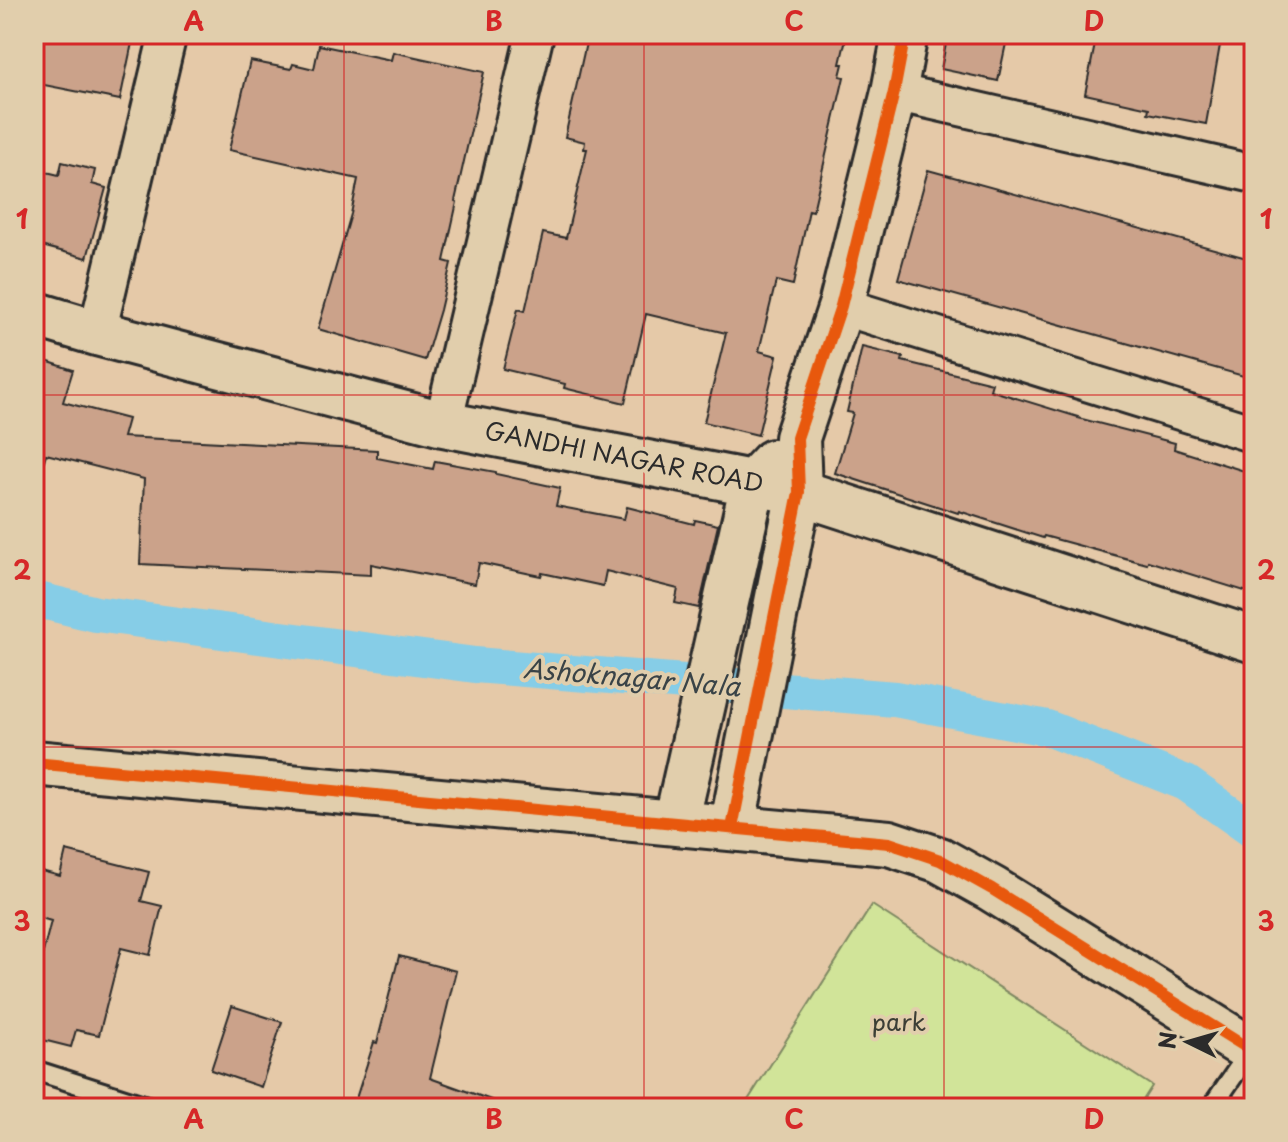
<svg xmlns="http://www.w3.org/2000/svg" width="1288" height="1142" font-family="'Playpen Sans',sans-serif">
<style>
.green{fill:#d1e499;stroke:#7e8862;stroke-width:2}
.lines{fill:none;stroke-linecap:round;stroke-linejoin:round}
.canal{stroke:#86cde7;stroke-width:36}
.building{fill:#cba28a;stroke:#2b2b2b;stroke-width:2}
.lane-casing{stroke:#2b2b2b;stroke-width:24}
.street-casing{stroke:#2b2b2b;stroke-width:42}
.secondary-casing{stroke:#2b2b2b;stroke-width:50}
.lane{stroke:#e1ceac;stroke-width:18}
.street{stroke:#e1ceac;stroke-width:36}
.secondary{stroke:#e1ceac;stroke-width:44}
.cycleway-casing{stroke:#e1ceac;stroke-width:17}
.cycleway{stroke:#e8590c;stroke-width:12}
.grid{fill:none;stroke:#d62828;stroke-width:2;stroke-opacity:0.55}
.labels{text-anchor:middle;stroke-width:8;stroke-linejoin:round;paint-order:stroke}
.street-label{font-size:24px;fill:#2b2b2b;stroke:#e1ceac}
.park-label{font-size:24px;fill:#3c3e36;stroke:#e1ceac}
.water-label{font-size:26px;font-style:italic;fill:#394347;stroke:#e1ceac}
.neatline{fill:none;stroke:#d62828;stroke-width:3}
.grid-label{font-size:26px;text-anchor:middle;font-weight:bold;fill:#d62828}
</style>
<rect width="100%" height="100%" fill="#e5c9a8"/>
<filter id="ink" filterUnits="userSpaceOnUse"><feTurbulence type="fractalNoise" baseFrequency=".0125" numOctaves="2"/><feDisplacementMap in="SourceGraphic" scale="16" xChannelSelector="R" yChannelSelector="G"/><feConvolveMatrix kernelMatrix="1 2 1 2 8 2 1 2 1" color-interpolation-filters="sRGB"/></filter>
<g filter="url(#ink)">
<!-- green -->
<path class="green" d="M872,905L1152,1086L1138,1108H743Z"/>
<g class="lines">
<!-- canal -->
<path class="canal" d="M34,599L96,614L475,665L895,699L1047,728L1186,783L1254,831"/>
</g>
<!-- building -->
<path class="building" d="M38,34H112L133,38L120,100L34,83V53Z
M588,34H847L840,64H843L840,76L844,77L813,211L809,210L793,285L776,281L759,351L777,356L758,435L704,422L726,333L646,314L625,403L564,388L565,384L503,369L518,309L525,311L543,233L566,238L587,149H584L585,142L565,137Z
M948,34H1008L998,81L941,69Z
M1097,34H1222L1206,124L1148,113L1149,108L1085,94Z
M319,45L391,60L393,52L484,72L455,201L457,202L444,261L451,263L440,310L425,360L318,329L351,214L358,179L229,150L250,61L291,69L293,64L314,69Z
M62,162L95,170L92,184L106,188L87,258L34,244V169L59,175Z
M928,170L1254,260V379L898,279Z
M862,347L903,357L902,361L992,383L990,390L1078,417V418L1175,443L1174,449L1254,474V594L1148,561L1147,564L1044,536L1043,538L959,511L958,513L835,473L853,413L847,412Z
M34,357L73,370L63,402L128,419L123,437L377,450V458L433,469L435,461L496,472V474L560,488L556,506L624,519L627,507L694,524L695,520L718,525L699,608L675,603L678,589L606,571L603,586L542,573L541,576L479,563L475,584L371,564V575L140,564L144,479L46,454L40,474L34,473Z
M66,851L149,872L141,901L162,906L150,955L121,948L99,1035L76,1030L71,1047L39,1039L44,1021L34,1019V988L51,921L34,916V869L60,876Z
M399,956L456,971L430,1078L502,1104L501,1108H353L374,1042L377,1043Z
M232,1006L282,1022L261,1087L211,1070Z"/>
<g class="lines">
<!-- lane casing -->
<g class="lane-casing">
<path id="lane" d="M34,1070L153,1108
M1211,1108L1251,1050"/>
</g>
<!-- street casing -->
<g class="street-casing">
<path id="street" d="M894,92L1254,174
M841,306L1254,434
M97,333L168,34
M443,424L535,34"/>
</g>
<!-- secondary casing -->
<g class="secondary-casing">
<path id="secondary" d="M34,314L97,333L443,424L799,492L1254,640
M34,763L889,843L940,860L992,889L1254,1052
M676,823L753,483L773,462
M732,828L799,492L797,438L841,306L894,92L905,34"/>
</g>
<!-- lane -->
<use href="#lane" class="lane"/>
<!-- street -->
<use href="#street" class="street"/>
<!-- secondary -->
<use href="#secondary" class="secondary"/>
<!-- cycleway casing -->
<g class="cycleway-casing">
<path id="cycleway" d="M34,763L889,843L940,860L992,889L1254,1052
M732,828L799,492L797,438L841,306L894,92L905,34"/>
</g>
<!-- cycleway -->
<use href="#cycleway" class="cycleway"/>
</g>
</g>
<!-- grid -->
<path class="grid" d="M344,34V1108M644,34V1108M944,34V1108M34,395H1254M34,747H1254"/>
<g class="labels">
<!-- street labels -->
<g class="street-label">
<text transform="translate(624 458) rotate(11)" y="8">GANDHI NAGAR ROAD</text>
</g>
<!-- park labels -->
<g class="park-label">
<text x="899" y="1031">park</text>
</g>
<!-- water labels -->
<g class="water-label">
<text transform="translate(632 678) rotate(5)" y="9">Ashoknagar Nala</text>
</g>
</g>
<!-- margin -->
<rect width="1288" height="1142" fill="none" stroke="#e1ceac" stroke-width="88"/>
<!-- north arrow -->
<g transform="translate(1188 1042) rotate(275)" stroke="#e1ceac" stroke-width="6" paint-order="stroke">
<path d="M0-6L14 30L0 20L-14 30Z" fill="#2b2b2b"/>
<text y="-12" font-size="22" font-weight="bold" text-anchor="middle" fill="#2b2b2b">N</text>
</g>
<rect x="44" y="44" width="1200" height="1054" class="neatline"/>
<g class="grid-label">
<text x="194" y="31">A</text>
<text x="494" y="31">B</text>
<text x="794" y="31">C</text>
<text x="1094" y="31">D</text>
<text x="22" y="229">1</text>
<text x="1266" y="229">1</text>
<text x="22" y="580">2</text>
<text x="1266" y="580">2</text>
<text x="22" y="931">3</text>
<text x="1266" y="931">3</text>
<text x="194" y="1129">A</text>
<text x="494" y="1129">B</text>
<text x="794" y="1129">C</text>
<text x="1094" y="1129">D</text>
</g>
</svg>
